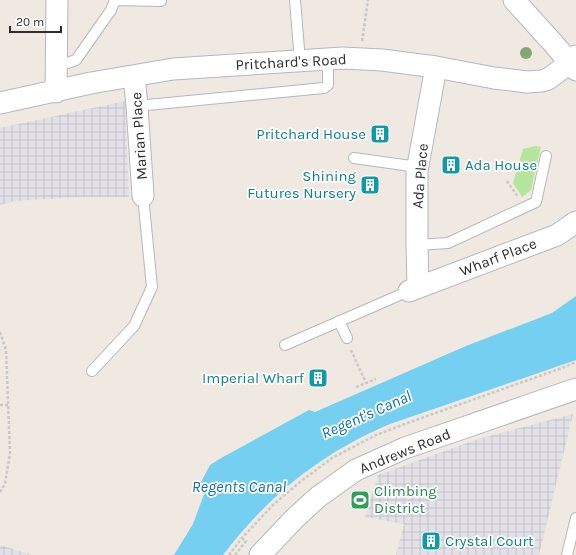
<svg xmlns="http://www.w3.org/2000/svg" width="576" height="555" font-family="Karla,sans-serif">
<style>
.industrial{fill:url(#industrial-grid)}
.park{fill:#b6e59e}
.water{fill:#75cff0}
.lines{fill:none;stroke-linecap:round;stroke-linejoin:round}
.lane-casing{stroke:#b4b7c1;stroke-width:12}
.street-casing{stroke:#b4b7c1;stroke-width:23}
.path{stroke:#c9c9c9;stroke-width:2.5;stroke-dasharray:3 2;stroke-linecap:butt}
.lane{stroke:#fff;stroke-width:10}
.street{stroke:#fff;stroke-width:21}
.tree{fill:#84a574}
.labels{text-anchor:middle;stroke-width:3.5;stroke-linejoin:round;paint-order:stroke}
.street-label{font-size:15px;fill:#2e2e2e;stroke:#fff}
.culture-label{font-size:15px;fill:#0d838f;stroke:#fff;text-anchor:end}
.leisure-label{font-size:15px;fill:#27864d;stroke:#fff;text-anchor:start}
.water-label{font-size:16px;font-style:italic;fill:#0d6fa3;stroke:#fff}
</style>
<defs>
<pattern id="industrial-grid" width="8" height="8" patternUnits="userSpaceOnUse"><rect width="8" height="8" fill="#e3e1e8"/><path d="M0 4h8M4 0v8" fill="none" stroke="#c3c1c7"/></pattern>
</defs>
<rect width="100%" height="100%" fill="#efe9e1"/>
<!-- industrial -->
<path class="industrial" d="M125,101L129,197H79L15,201L0,205V128Z
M573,414L539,555H396L404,524L365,517L378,475L478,439Z
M0,545L32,555H0Z"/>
<!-- park -->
<path class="park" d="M536,146L541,147L531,190L522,197L513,183L523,149Z"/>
<!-- water -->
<path class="water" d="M576,296V360L390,424C321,453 268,496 223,555H174L193,524L206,489L200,484L210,465L223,457L309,410L315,412L466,346L552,313Z"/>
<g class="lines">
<!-- lane casing -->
<g class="lane-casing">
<path id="lane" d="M295,0L300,61
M56,67L76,60L111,10L115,0L161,1
M137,106L324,88L328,85V59
M354,158L418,167
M417,245L448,243L536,202L546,156
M339,321L347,338
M285,345L409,291
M92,371L134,326L152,287L143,196
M567,555L576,518"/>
</g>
<!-- street casing -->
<g class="street-casing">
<path id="street" d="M514,0L552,42L576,70
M134,76L137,106L143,196
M56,92L57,0
M0,103L91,83L173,69L343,58L382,60L436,67L494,78L527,82L542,81L548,79L570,63L576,56
M418,287L417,245V171L436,67
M409,291L557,235L576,222
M260,555L295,518L318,497L356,470L405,448L576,389"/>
</g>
<!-- path -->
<path class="path" d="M362,41L368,0
M507,181L518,197
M0,332L6,350L10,453L5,484L0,492
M351,350L366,383
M356,387L376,379
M0,405H8
M229,555L242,538L273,505L300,482L332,458L376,435L413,421L562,368L576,362
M235,555L246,541L242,538"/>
<!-- lane -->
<use href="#lane" class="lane"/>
<!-- street -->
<use href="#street" class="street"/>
</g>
<!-- trees -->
<circle class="tree" cx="526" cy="53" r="6"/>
<!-- icons -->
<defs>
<g id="building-square" transform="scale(1)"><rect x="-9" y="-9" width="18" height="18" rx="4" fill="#0f9aa8" stroke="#fff"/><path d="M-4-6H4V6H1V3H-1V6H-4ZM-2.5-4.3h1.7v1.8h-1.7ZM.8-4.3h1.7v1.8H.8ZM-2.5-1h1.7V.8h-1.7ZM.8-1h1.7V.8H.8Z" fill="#fff"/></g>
<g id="stadium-square" transform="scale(1)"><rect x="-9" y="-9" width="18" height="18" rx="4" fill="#2e9e5b" stroke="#fff"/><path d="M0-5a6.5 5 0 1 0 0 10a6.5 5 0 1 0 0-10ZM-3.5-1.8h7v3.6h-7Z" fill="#fff"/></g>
</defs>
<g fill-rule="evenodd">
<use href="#building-square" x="380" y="134"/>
<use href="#building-square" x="451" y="165"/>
<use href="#building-square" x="370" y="185"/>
<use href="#building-square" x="318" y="378"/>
<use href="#stadium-square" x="360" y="500"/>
<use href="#building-square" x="431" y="541"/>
</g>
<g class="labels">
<!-- street labels -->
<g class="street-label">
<text transform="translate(291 62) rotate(-3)" y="5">Pritchard's Road</text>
<text transform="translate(139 136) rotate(-94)" y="5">Marian Place</text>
<text transform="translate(420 176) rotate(-85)" y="5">Ada Place</text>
<text transform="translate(498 257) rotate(-21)" y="5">Wharf Place</text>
<text transform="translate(405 451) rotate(-22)" y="5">Andrews Road</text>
</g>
<!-- culture labels -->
<g class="culture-label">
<text x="366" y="139">Pritchard House</text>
<text x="465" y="170" text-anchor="start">Ada House</text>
<text x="356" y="181">Shining<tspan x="356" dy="17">Futures Nursery</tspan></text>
<text x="304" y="383">Imperial Wharf</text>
<text x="445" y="546" text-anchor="start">Crystal Court</text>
</g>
<!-- leisure labels -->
<g class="leisure-label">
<text x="374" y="496">Climbing<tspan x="374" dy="17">District</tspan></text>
</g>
<!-- water labels -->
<g class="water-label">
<text transform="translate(366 414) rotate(-24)" y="6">Regent's Canal</text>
<text x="239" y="492">Regents Canal</text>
</g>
</g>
<!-- scale -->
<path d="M10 26v6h51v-6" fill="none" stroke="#2e2e2e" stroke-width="2"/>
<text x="16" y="26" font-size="12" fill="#2e2e2e" stroke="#ffffff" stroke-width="3" paint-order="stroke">20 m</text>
</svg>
